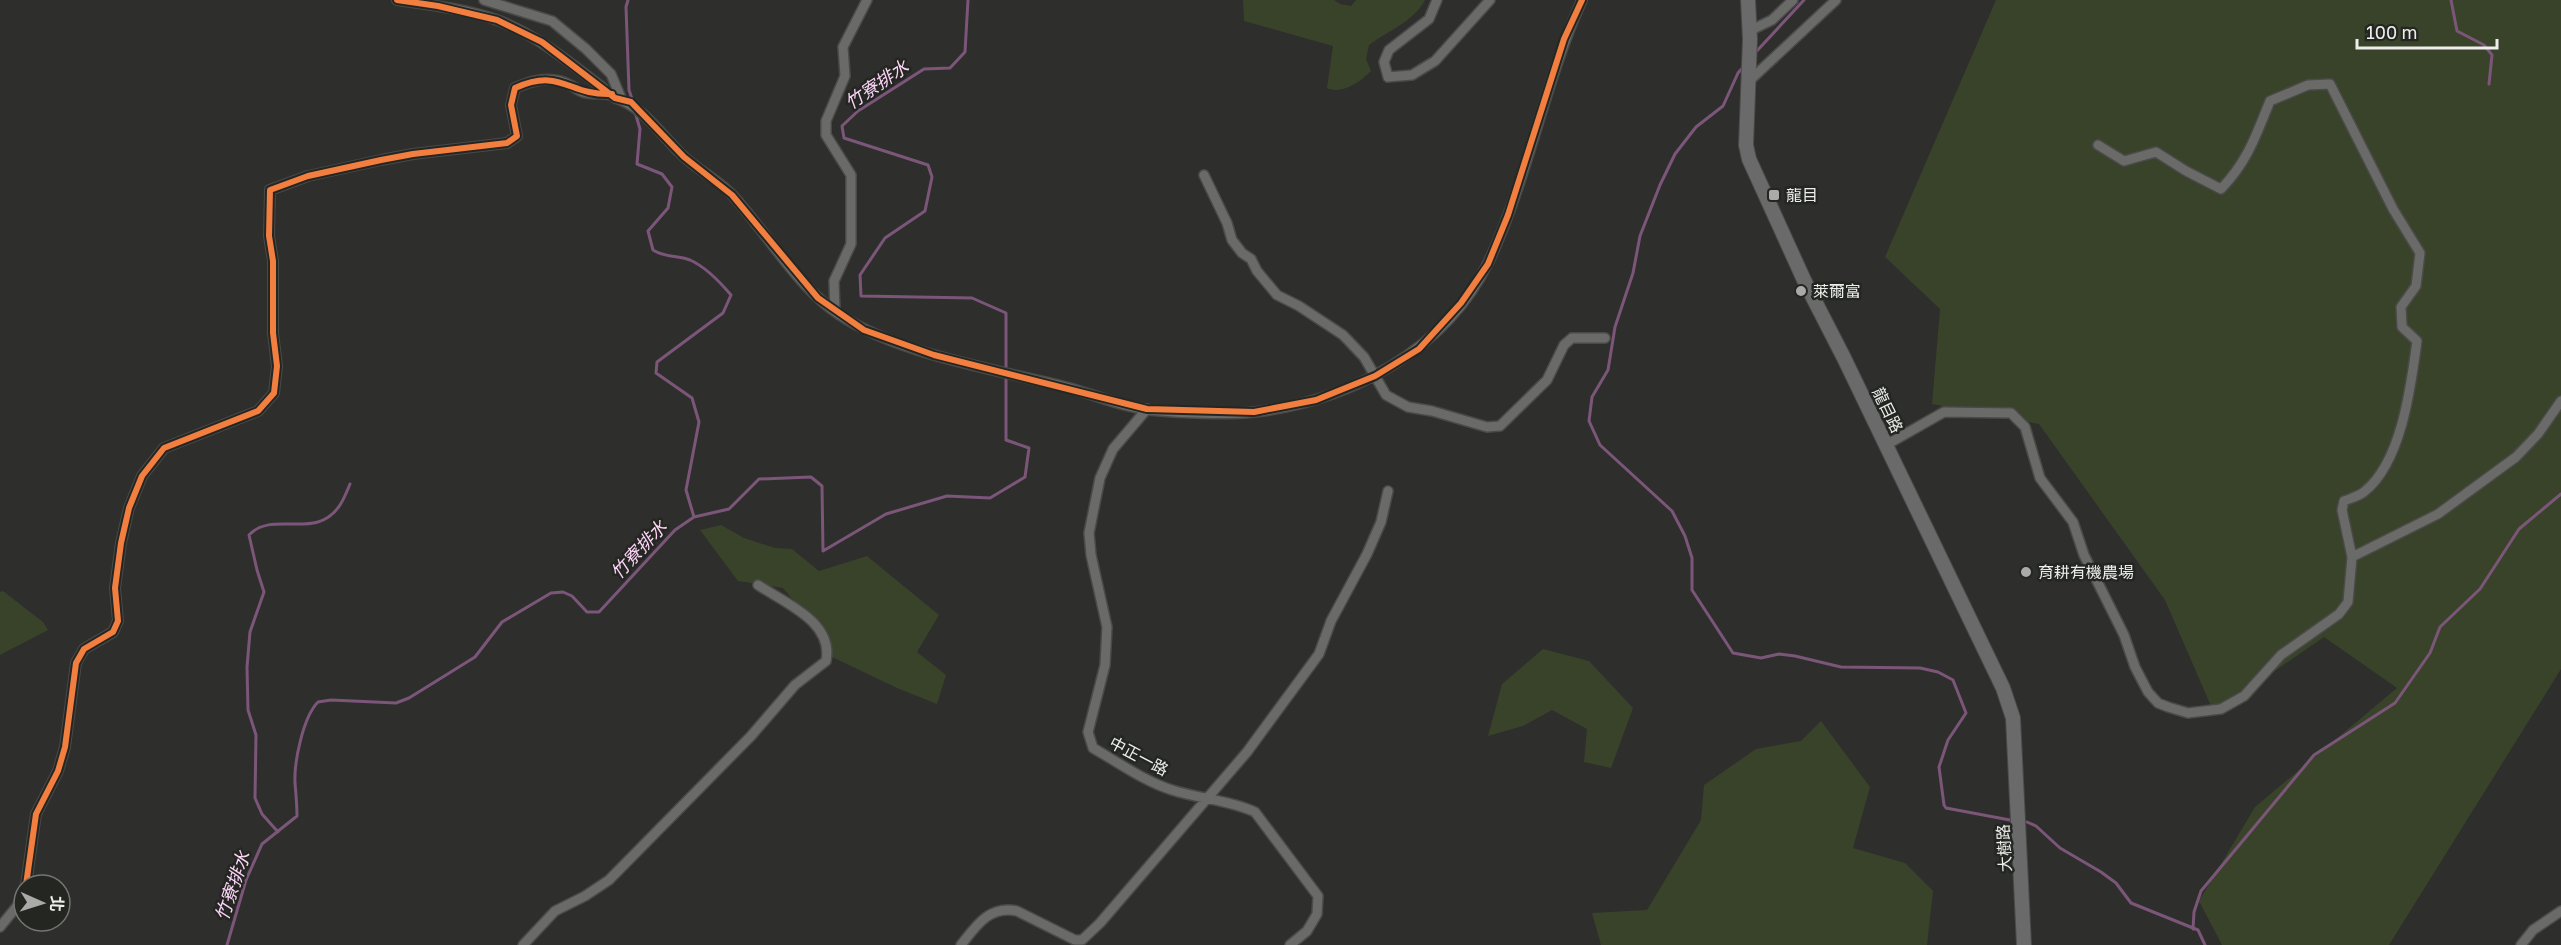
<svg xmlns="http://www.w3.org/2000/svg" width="2561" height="945" font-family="'Golos Text','Noto Sans TC',sans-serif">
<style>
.green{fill:#39432a}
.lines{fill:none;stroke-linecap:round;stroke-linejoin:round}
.stream{stroke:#7b5679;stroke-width:3}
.street-casing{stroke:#4a4a49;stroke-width:12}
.secondary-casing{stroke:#4a4a49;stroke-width:16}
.street{stroke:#6a6a68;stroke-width:9}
.secondary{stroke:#6b6a6a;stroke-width:14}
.cycleway-casing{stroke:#242622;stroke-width:10}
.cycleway{stroke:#f27e40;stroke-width:6}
.poi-dot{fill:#aaaba8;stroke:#242622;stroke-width:2}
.labels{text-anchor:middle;stroke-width:5;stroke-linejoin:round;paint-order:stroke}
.poi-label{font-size:16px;fill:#edeeeb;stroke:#242622;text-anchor:start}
.street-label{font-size:16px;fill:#edeeeb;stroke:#242622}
.water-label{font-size:18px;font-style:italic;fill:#fdd5f9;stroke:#242622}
</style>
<rect width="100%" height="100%" fill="#2e2e2d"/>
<!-- green -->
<path class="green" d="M1243,0H1334L1340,4L1351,6L1356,0H1425C1412,23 1389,30 1369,45L1366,59L1371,71C1360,82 1342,95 1327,88L1333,46L1244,21Z
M1996,0H2561V669L2389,945H2222L2199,901L2255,807L2397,688L2324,637L2214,713L2165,600L2039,424L1932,404L1940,309L1885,257Z
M721,525L744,538L775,548L792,549L819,571L867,556L939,615L917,652L946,675L937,704L897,688L828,655L813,624L783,588L738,581L700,530Z
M3,591L43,622L48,630L0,655V592Z
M1543,649L1589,661L1633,708L1611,768L1584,762L1587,729L1552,710L1523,726L1488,736L1502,684Z
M1821,721L1870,787L1853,848L1905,863L1933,891L1927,945H1601L1592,913L1647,910L1701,820L1704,785L1756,749L1801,741Z"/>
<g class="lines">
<!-- stream -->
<path class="stream" d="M628,0L626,7L629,90L633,102
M2451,0L2457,31L2484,45L2492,55L2489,84
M1754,54L1804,0
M1744,66L1738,73L1723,106L1696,127L1675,154L1660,185L1640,236L1633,273L1615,327L1608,370L1592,397L1589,421L1600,445L1672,511L1685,536L1692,558V590L1733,653L1761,658L1779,654L1795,656L1841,667L1920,668L1938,672L1953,680L1966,713L1948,740L1939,767L1944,805L1946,808L2010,820
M635,112L640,129L637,164L662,174L672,187L668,208L648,231L653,250C665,258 677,255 690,260C706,267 720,282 731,295L723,313L657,362L656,373L692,398L699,422L686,490L694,517
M2027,822L2036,826L2060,848L2101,872L2116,883L2131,903L2198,930L2205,945
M278,832L262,814L255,798L256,735L248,710L247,667L250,632L264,592L257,570L249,535C274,509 316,542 340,505C344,499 347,491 350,484
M2193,929L2194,912L2201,891L2314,755L2395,703L2430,653L2440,627L2480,589L2519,529L2561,494
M227,945L246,880L262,844L297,816C297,805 296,794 295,783C294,762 303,717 318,702L331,700L396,703L409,698L475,657L502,622L551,593L563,592L572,596L587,612H599L675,530L694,517L729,509L759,479L811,477L822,486L823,551L886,514L947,496L990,498L1025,477L1029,448L1006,440V313L972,298L861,296L860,275L885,238L925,211L932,177L928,165L844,138L842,126L858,111L924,69L950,68L965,52L968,0"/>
<!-- street casing -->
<g class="street-casing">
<path id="street" d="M397,0C430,5 466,9 497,20C537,35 570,63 603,88
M484,0L552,21L586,49L611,74L621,98
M1437,0L1429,19L1389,50L1384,62L1388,77L1412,75L1435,61L1490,0
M1749,31L1772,20L1793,0
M1748,82L1836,0
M615,98C642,106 660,133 679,152C696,170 720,180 735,198C766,233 794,280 830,308C888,353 995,369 1066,387C1093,394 1122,407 1149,410C1179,413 1225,415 1255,412C1350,401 1446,350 1489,261C1528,178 1544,84 1582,0
M2098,145L2124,161L2156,152L2186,171L2221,189C2248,161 2256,135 2270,101L2308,85L2330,84L2393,209L2420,253L2416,286L2401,307L2402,327L2417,341C2411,385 2402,461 2365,491C2360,496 2351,498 2344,501L2342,510L2352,557
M1204,175L1227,223L1232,240L1242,253L1251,259L1257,271L1277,295L1299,306L1343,335L1364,357L1386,395L1408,407L1432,411L1487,427L1500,426L1547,380L1564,345L1572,338H1605
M835,311L834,281L851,244V175L826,135V121L845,76L843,47L867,0
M1147,409L1113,449L1100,478L1089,533L1091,555L1107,627L1105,665L1088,732L1093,748C1119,763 1144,781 1172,790C1200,799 1229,800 1255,812L1318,896L1317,914L1307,931L1290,945
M1886,445L1944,412L2011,413L2025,427L2040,478L2073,522L2084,555L2124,635L2135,667L2148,692L2158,703L2168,707L2188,713L2221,709L2244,696L2281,655L2339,614L2348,602L2352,557L2438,514L2516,457L2538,434L2561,401
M26,885L36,814L58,771L65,747L76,663L84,649L113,632L118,621L115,588L121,543L129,508L142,476L164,448L258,411L274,393L277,366L273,333V261L269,236L270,190L308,176L381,160L413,154L507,143L517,136L511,105L515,88C533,80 552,75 570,85C575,87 578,91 583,92C595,96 609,91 620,98
M0,927L18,905L24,889
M523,945L555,911L585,896L609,880L751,736L795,685L826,661C834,622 785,603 758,585
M961,945C976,926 989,905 1017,911L1075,940H1082L1100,923L1247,752L1319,654L1331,621L1367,554L1381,522L1388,491
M2521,945L2533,930L2561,911"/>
</g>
<!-- secondary casing -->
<g class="secondary-casing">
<path id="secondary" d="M1748,0L1750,39L1746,145L1749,159L1804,280L1844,358L2003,688L2013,718L2024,945"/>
</g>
<!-- street -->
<use href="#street" class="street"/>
<!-- secondary -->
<use href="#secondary" class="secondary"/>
<!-- cycleway casing -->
<g class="cycleway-casing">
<path id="cycleway" d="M397,0L438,6L497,20L542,42L615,98L631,102L684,157L732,195L818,298L864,330L934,355L1147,409L1254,412L1316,400L1375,376L1419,349L1461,303L1488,264L1508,215L1564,39L1582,0
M26,885L36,814L58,771L65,747L76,663L84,649L113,632L118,621L115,588L121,543L129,508L142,476L164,448L258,411L274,393L277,366L273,333V261L269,236L270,190L308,176L381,160L413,154L507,143L517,136L511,105L515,88C562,67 568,96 612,94"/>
</g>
<!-- cycleway -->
<use href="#cycleway" class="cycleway"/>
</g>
<!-- markers -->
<g class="poi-dot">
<rect x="1768" y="189" width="12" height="12" rx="3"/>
<circle cx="1801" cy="291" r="6"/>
<circle cx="2026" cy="572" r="6"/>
</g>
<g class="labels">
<!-- poi labels -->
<g class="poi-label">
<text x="1786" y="201">龍目</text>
<text x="1813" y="297">萊爾富</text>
<text x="2038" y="578">育耕有機農場</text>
</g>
<!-- street labels -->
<g class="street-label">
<text transform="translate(1888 410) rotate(64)" y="6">龍目路</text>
<text transform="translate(1139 756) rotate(28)" y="6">中正一路</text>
<text transform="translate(2004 848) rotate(-93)" y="6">大樹路</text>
</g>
<!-- water labels -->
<g class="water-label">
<text transform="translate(877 85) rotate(-34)" y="6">竹寮排水</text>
<text transform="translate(639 550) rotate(-47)" y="6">竹寮排水</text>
<text transform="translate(233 886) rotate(-71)" y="6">竹寮排水</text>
</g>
</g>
<!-- north arrow -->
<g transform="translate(42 903) rotate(93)"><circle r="28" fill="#242622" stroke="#747672" stroke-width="1.5"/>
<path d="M0-4.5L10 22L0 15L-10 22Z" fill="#aaaba8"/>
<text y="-9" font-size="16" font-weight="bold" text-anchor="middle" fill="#edeeeb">北</text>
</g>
<!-- scale -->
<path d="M2357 39v9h140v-9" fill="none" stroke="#edeeeb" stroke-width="3"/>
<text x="2366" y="39" font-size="18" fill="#edeeeb" stroke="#242622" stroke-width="4.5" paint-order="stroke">100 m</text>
</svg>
